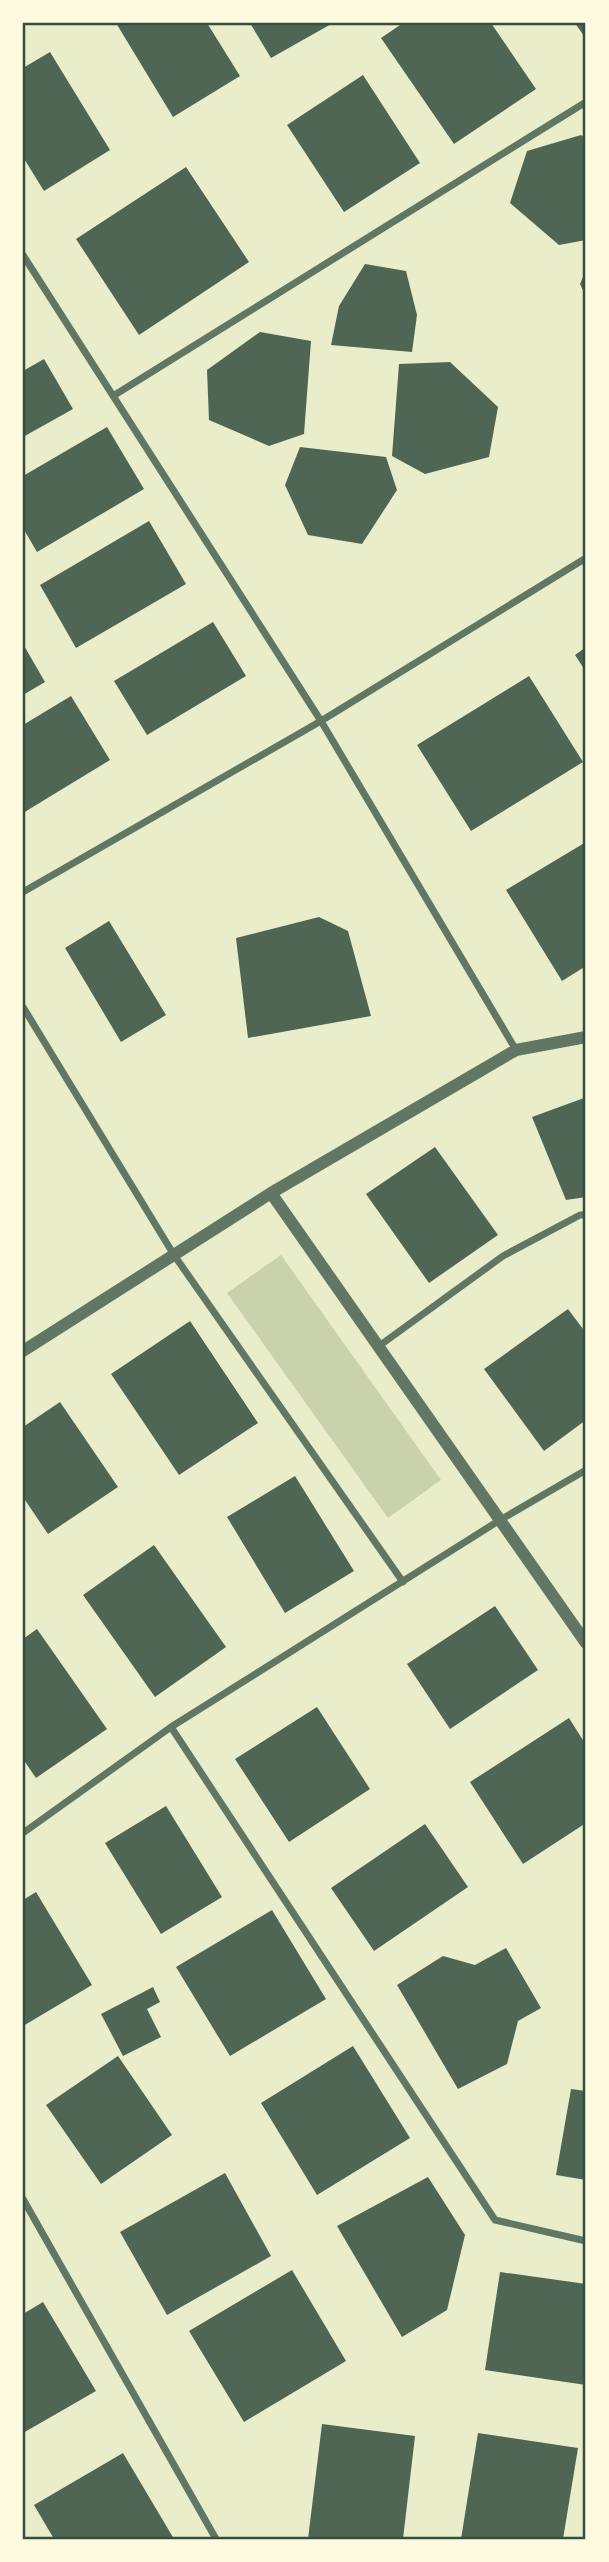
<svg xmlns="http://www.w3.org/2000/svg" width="609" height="2562" font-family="Quicksand,sans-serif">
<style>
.green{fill:#cad2ad}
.building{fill:#4f6655}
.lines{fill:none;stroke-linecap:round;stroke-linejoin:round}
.minor{stroke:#617663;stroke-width:7}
.tertiary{stroke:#617663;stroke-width:12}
.neatline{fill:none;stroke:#344e41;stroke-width:2.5}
</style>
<rect width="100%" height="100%" fill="#e9edc9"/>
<!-- green -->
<path class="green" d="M281,1255L441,1480L388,1518L227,1293Z"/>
<!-- building -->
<path class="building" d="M116,23H207L240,76L173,117Z
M250,23H333L271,58Z
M403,23H491L536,89L454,144L381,38Z
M575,23H586V39Z
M50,52L110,150L44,191L23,157V68Z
M363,75L420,163L344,212L287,125Z
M581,135L586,138V240L559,245L510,203L527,151Z
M186,167L249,262L139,335L76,239Z
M365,264L406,271L417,315L412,352L331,345L339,306Z
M586,270V297L580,284Z
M260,332L311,341L304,434L269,446L209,420L207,370Z
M44,359L73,409L23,437V371Z
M450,362L498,407L489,457L425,474L392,456L399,364Z
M107,427L144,489L37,552L23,528V476Z
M300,447L386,457L397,490L362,544L308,535L285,485Z
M149,521L186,584L76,648L40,585Z
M213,622L246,676L147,735L114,681Z
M23,644L45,682L23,695Z
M586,647V672L575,655Z
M529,676L583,762L471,831L417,745Z
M71,696L110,760L23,813V725Z
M586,842V966L562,981L506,890Z
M319,917L348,931L371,1016L248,1038L236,938Z
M109,921L166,1015L121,1042L65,948Z
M584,1098L586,1197L566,1200L532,1117Z
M435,1147L498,1235L429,1283L366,1194Z
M568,1309L586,1333V1420L544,1451L484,1369Z
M190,1321L258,1423L179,1475L111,1374Z
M60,1402L118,1487L48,1534L23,1497V1427Z
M295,1476L354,1571L285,1613L227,1517Z
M154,1545L226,1647L155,1697L83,1595Z
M495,1606L538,1670L450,1729L407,1664Z
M37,1629L107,1729L36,1778L23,1759V1639Z
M317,1707L370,1789L289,1842L235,1759Z
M569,1718L586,1745V1823L523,1864L470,1782Z
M166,1806L222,1897L161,1934L105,1843Z
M425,1824L468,1887L374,1951L331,1888Z
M36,1892L92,1985L23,2026V1900Z
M272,1910L326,1999L230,2056L176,1967Z
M506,1948L541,2008L518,2021L507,2064L458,2089L397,1985L443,1956L475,1965Z
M153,1987L160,2002L147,2009L161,2037L123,2056L101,2014Z
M353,2046L410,2138L317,2195L261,2103Z
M118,2056L172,2135L101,2184L46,2105Z
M571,2089L586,2091V2180L556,2175Z
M225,2173L271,2256L167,2315L120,2232Z
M428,2177L465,2235L447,2310L402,2337L337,2226Z
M292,2270L346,2361L244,2422L189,2331Z
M500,2272L586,2284V2385L485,2370Z
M43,2302L96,2391L23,2433V2314Z
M322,2424L415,2436L403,2539H308Z
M478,2433L578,2448L563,2539H461Z
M123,2453L174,2539H54L34,2505Z"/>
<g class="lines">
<!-- minor -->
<path class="minor" d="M23,255L321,721L516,1050
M113,396L586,102
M23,892L321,721L586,558
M23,1007L174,1255L403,1582
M379,1346L503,1256L580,1215H586
M171,1727L495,2220L586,2241
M23,1833L171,1727L500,1520L586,1470
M23,2199L216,2539"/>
<!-- tertiary -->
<path class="tertiary" d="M271,1193L586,1643
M23,1351L271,1193L516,1050L586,1037"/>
</g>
<!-- border -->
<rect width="609" height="2562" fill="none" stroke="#fefae0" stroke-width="49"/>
<rect x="24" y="24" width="560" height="2514" class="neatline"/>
</svg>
